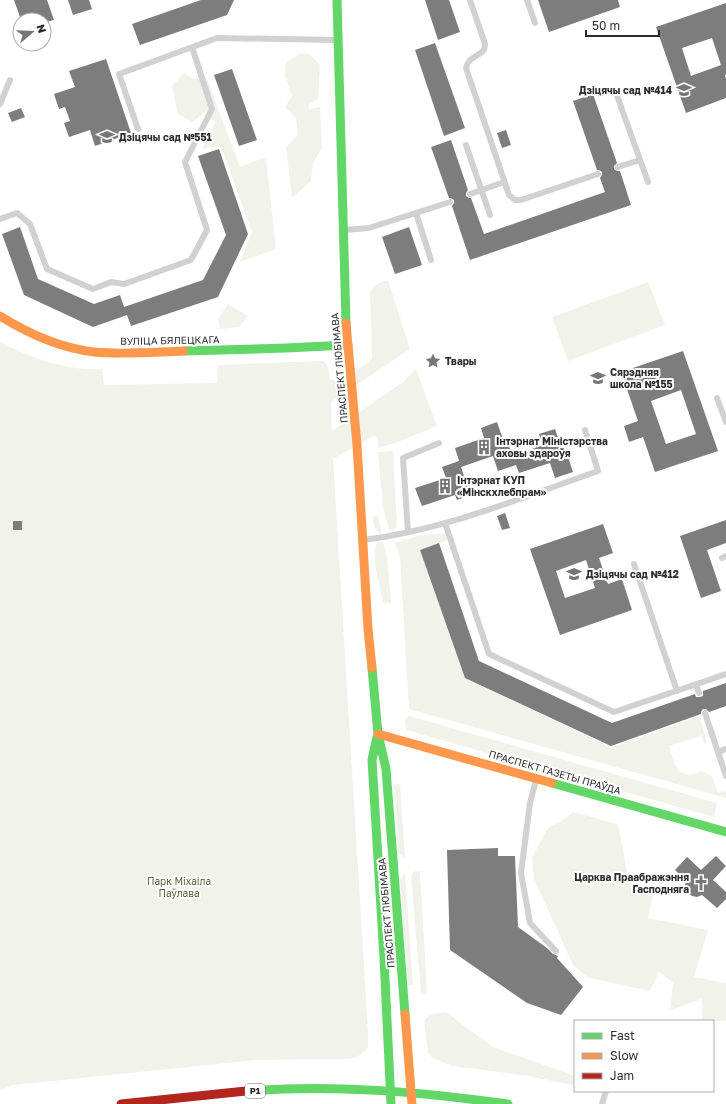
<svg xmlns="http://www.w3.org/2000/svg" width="726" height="1104" font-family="'Golos Text',sans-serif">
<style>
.green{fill:#f1f3ea}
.building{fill:#7d7d7d;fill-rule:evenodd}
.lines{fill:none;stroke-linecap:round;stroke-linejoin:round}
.lane{stroke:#d1d1d1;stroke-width:6}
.fast{stroke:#63d668;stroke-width:9}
.slow{stroke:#ff974d;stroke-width:9}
.jam{stroke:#b3261e;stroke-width:9}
.labels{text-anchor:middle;stroke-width:4;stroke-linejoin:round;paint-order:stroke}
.shield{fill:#fff;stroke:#6b6b6b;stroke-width:1}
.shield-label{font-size:9px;font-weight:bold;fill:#2c2c2c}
.poi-label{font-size:10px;font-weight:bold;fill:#2c2c2c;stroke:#fff;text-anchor:start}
.street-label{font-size:10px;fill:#2c2c2c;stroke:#fff}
.park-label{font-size:10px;fill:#586739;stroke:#fff}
</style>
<rect width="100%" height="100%" fill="#fff"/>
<!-- green -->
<path class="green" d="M301,53L310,54L320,65L318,99L308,105L309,109L320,107L322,148L313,163L311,181L292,198L286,147L298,135L296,118L285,107L292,96L285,76L286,63Z
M184,73L193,79L206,76L240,167L266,157L276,249L240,262L252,232L222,149L218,146L202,149L215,123L207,111L192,122L178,114L172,86Z
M388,280L410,349L331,402L332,431L403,382L416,369L437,426L398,442L378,448V439L375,435L333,459L368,1032V1048C362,1054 357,1058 349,1059L257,1060L13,1085L0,1090V342C31,358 67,371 102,369L104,385L217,383L218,365L322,361C329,364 329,370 329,378L337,382L370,362L372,357L370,293C374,284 379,283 388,280Z
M648,282L665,325L568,361L552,317Z
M228,304L248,316L239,327L220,329L218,319Z
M393,451L397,528L389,530L383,508L378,452Z
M373,516H378L382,534C374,531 373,524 373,516Z
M445,534L447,540L420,550L465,678L612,748V747L699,716L707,742L704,743L701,736L669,746L675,765H676L679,772L690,775L702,771L712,776L718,793L724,791L726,792V798L409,709L400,557L395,543L421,535Z
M383,542L387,556L391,603H383C381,590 370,554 377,543Z
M409,716L717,803L714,817L406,730L405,719Z
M394,784H400L405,858L398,853Z
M573,812L618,824L629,882L655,888L648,918L708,930L694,977L726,983V1021H702V999L670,1010L673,983L659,972L650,991L594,979L587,977L573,965L534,879L532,857L548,828L565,819Z
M415,871H420L427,992L425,994H421L411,876L412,873Z
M405,873L413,985H408L400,878Z
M446,1012L493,1047L575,1076V1086L529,1076L452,1066L432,1058L428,1053L424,1021L429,1015Z"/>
<!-- building -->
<path class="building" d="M14,0H47L54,20L46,22L44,17L35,20H21Z
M68,0H89L92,9L73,15Z
M201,0H234L227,15L140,45L132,24Z
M425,0H449L460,32L438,40Z
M538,0H618L620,7L549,32Z
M726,3V75H725L726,79V98L686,113L656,27ZM712,38L721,65L691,76L682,48Z
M435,43L465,128L444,136L415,50Z
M106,59L131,133L95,146L90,130L69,137L64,123L70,121L65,107L59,109L54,94L75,87L69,71Z
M232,69L257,140L239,146L214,75Z
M593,94L617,163L614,166V169L617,171H620L631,205L470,260L452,206L454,203V200L451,198H449L431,147L451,140L468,190L466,193V196L469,198H471L484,234L605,192L600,178L602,175V172L599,170H597L573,101Z
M21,108L25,117L12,122L8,113Z
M506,130L511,145L502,148L497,133Z
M219,149L248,234L218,297L131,326L127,315L93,327L24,295L2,234L20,227L38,279L94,304L120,295L124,307L203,280L226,235L198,156Z
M409,227L422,265L395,274L382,237Z
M683,351L718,451L655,472L643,437L629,442L624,426L638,421L621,372ZM681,390L696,434L666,444L651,401Z
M497,422L505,445L508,444L513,456L543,445L539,434L555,429L563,452L566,451L573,472L555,478L550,463L519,473L516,465L498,471L493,456L461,467L470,495L457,500L455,495L422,506L415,488L446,478L442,467L459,461L455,448L484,438L481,428Z
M505,513L510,528L502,530L497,516Z
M726,520V543L707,550L721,591L701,598L680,536Z
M13,521H22V530H13Z
M603,524L613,553L599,558L608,584L622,579L632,610L560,635L530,549ZM586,560L595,588L565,598L556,571Z
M439,543L479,661L612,723L695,694L696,697H700L703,696V691L726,683V706L709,712L706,709H703L701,712V714L611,746L465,678L420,550Z
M498,848V856H515L518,927L547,948L553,954L558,956L557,958L583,987L561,1015L527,1003L450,950L447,850Z
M716,856L726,866L713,880L726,892V899L717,908L702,895L697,897L692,896L687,892L685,886L686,880L675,870L687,857L701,870Z"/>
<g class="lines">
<!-- lane -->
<path class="lane" d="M470,0L485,44L484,50C478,57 468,57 466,68L509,195L515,200H521L598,174
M527,0L535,23
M615,90L648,182
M0,104L10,80
M138,129L119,74L217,38L337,40
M466,145L490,215
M618,167L640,160
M470,194L504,182
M416,213L431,260
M0,219L17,213L30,224L47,269L93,289L111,282L124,284L191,260L207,230L185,162L212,109L192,47
M344,230L369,228L450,202
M717,398L726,422
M445,523L489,654L614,712L726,674
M408,532L403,458L439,443
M363,540C444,530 521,498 598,471L585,430
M722,558L726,556
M634,564L677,691
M696,685L699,693
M705,713L726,776
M718,752L726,749
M536,780L530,803L521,873L530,923L556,951
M602,1104L606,1091"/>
<!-- fast -->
<path class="fast" d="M337,0L346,323
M184,351L286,348L348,345
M372,668L378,734L386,769L405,1014
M377,737L372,760L384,958L391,1104
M552,783L726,832
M246,1091C334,1084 421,1092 508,1104"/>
<!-- slow -->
<path class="slow" d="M0,316C29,334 60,348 94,352C124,355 154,352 184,351
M346,323L357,445L368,629L372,668
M378,734L552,783
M405,1014L412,1104"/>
<!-- jam -->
<path class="jam" d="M121,1104L246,1091"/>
</g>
<!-- icons -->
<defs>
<g id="school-bare" transform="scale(1.2)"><path d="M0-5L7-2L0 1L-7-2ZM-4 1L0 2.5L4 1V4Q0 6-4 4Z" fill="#767676" stroke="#fff" stroke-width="2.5" paint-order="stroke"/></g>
<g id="sight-bare" transform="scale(1.2)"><path d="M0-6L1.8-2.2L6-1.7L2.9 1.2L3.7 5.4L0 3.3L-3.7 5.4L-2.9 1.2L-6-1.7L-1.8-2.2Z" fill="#767676" stroke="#fff" stroke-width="2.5" paint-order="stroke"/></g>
<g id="building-bare" transform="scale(1.2)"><path d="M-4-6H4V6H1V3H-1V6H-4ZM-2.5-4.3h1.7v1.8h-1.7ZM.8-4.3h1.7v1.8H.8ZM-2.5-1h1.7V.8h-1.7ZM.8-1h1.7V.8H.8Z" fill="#767676" stroke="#fff" stroke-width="2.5" paint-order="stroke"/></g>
<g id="church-bare" transform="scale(1.2)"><path d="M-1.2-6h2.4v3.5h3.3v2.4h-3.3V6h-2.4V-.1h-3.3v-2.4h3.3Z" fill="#767676" stroke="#fff" stroke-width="2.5" paint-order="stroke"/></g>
</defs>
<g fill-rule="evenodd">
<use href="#school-bare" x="684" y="90"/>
<use href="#school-bare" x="107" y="137"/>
<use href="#sight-bare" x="433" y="361"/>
<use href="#school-bare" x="598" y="378"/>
<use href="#building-bare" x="484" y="447"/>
<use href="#building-bare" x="445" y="486"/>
<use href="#school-bare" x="574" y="574"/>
<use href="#church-bare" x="701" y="883"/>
</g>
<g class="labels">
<!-- shield labels -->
<rect class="shield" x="245" y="1084" width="20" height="14" rx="3"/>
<g class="shield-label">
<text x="255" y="1094">Р1</text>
</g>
<!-- poi labels -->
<g class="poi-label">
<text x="672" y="94" text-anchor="end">Дзіцячы сад №414</text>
<text x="119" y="141">Дзіцячы сад №551</text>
<text x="445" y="365">Твары</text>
<text x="610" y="376">Сярэдняя<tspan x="610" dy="12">школа №155</tspan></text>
<text x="496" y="445">Інтэрнат Міністэрства<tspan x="496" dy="12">аховы здароўя</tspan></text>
<text x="457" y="484">Інтэрнат КУП<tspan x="457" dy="12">«Мінскхлебпрам»</tspan></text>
<text x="586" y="578">Дзіцячы сад №412</text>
<text x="689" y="881" text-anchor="end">Царква Праабражэння<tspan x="689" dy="12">Гасподняга</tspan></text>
</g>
<!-- street labels -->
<g class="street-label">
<text transform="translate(170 340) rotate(-1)" y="4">ВУЛІЦА БЯЛЕЦКАГА</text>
<text transform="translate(339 368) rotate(-95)" y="4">ПРАСПЕКТ ЛЮБІМАВА</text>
<text transform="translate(555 772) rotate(16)" y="4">ПРАСПЕКТ ГАЗЕТЫ ПРАЎДА</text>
<text transform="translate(386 913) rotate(-95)" y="4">ПРАСПЕКТ ЛЮБІМАВА</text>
</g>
<!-- park labels -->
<g class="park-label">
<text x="179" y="885">Парк Міхаіла<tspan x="179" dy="12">Паўлава</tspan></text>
</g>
</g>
<!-- legend -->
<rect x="574" y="1020" width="140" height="72" fill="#ffffff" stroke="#ababab"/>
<rect x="582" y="1033" width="20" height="6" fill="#63d668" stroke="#ababab"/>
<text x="610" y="1040" font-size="12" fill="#2c2c2c">Fast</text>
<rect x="582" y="1053" width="20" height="6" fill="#ff974d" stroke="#ababab"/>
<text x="610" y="1060" font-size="12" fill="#2c2c2c">Slow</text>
<rect x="582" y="1073" width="20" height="6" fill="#b3261e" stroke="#ababab"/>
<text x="610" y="1080" font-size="12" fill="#2c2c2c">Jam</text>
<!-- north arrow -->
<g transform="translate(32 32) rotate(71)"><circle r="19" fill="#ffffff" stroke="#ababab"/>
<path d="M0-3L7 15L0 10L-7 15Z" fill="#767676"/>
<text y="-6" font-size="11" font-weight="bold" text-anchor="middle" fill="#2c2c2c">N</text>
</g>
<!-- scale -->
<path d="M586 30v6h73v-6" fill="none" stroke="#2c2c2c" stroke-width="2"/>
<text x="592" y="30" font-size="12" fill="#2c2c2c" stroke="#ffffff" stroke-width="3" paint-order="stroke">50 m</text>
</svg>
